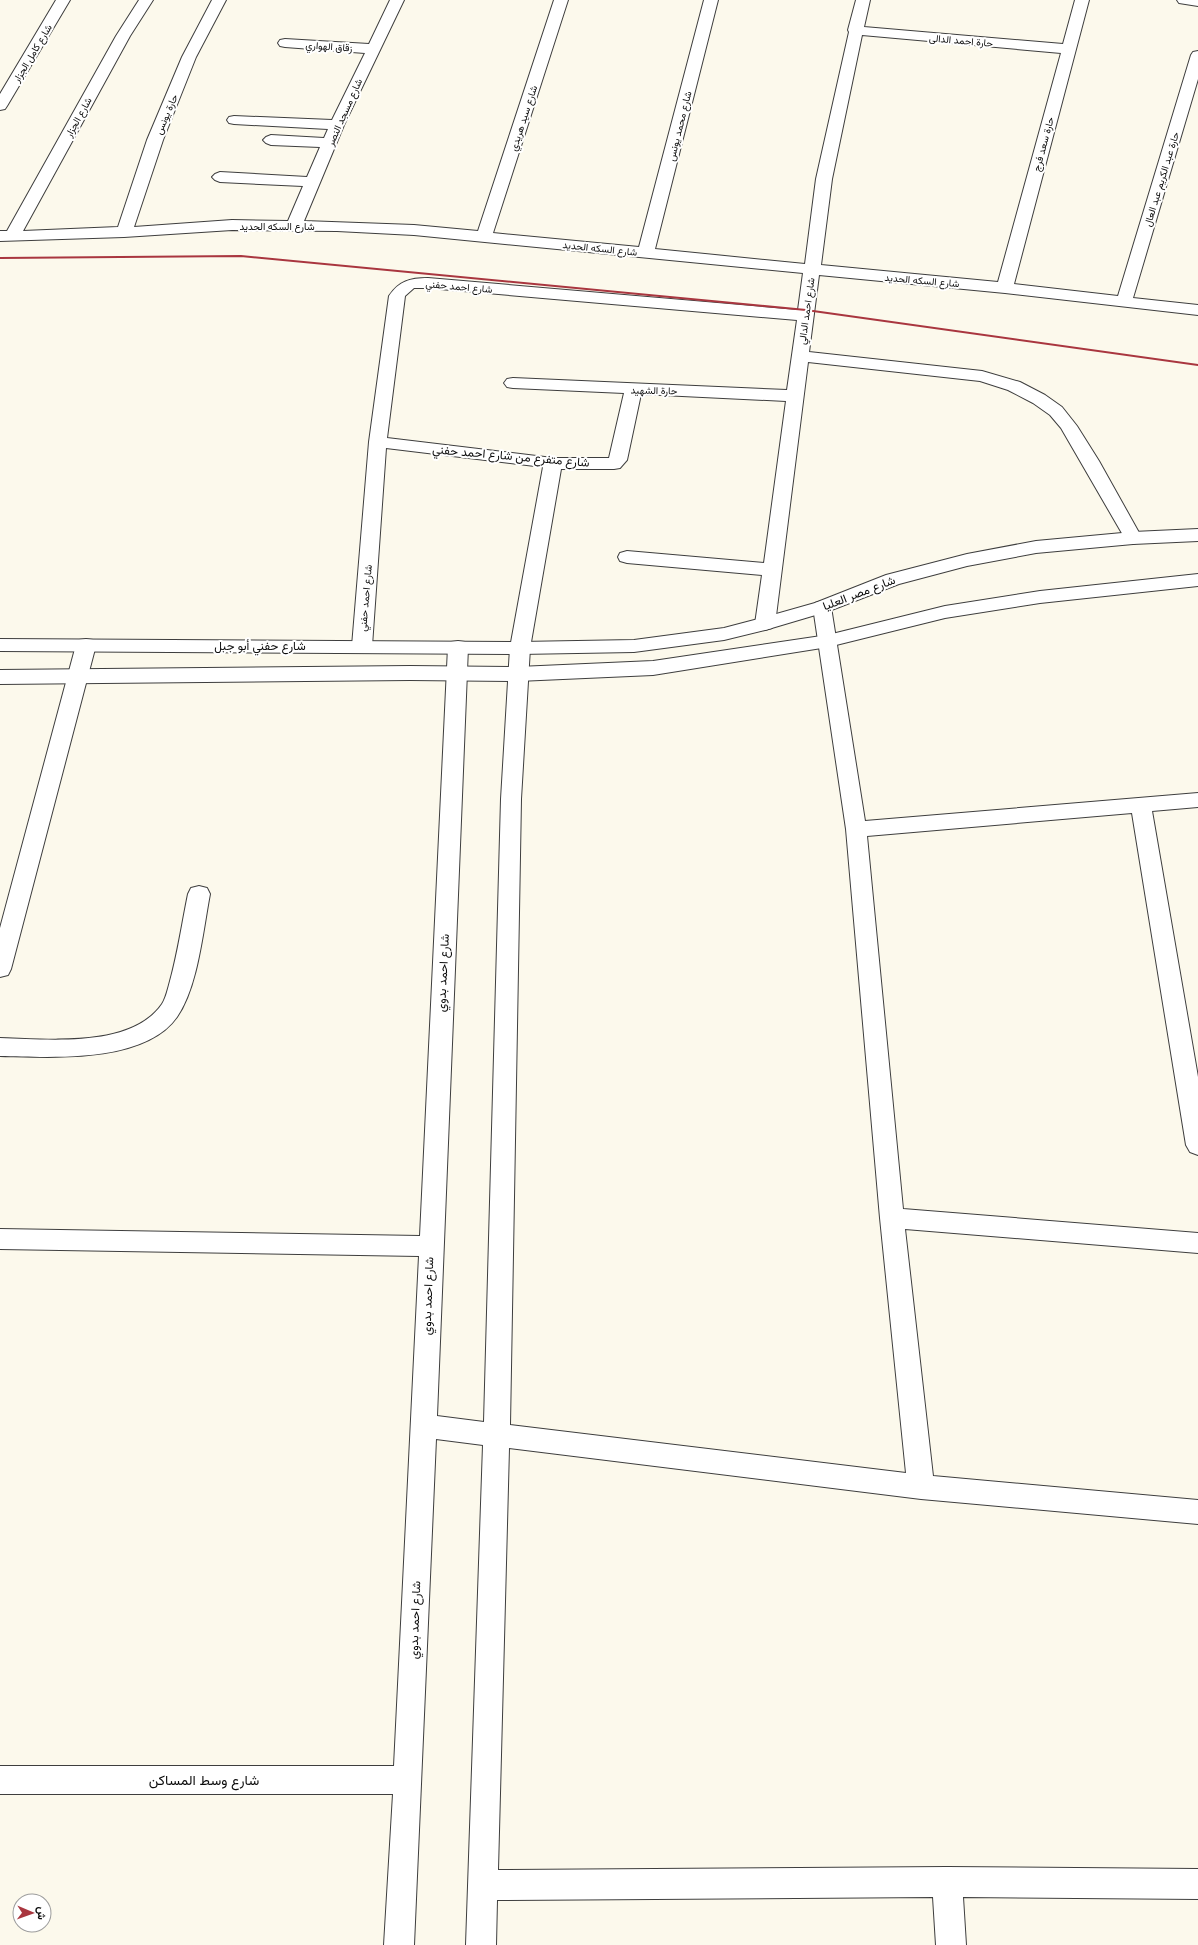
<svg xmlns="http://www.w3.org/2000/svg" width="1198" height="1945" font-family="Lora,Vazirmatn,serif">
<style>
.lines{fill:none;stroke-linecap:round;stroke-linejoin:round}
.minor-casing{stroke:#3e3e3e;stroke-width:2}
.tertiary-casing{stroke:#3e3e3e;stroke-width:2}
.minor{fill:#fff;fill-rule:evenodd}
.tertiary{fill:#fff;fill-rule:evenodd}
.rail{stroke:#a9363f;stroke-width:2}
.labels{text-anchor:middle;stroke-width:4;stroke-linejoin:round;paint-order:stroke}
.far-street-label{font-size:10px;fill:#0b0b0b;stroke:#fff}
.street-label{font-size:12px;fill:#0b0b0b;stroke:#fff}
.near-street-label{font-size:14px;fill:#0b0b0b;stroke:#fff}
</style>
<rect width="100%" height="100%" fill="#fcf9ec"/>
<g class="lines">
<!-- minor casing -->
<g class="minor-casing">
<path id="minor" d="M56,0H70L7,106L5,109L0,110V94Z
M139,0H153L130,36L23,231L118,227L147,140L182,57L212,0H226L196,57L163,140L134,227L232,220L288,221L303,186L220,182L215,180L212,177L215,174L220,172L307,177L320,147L271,145L266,143L263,140L266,137L271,135L324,138L328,129L234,124L229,123L227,120L229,117L234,116L332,120L365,53L285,47L280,46L278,43L280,40L285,39L369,44L390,0H404L344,125L304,221L414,225L478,231L554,0H568L493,233L639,247L704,0H718L655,249L805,264L816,179L849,32L848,30L856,0H870L864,27L1063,44L1075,0H1089L1014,284L1118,296L1191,55L1193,52L1198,51V79L1133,298L1198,305V315L1005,293L819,275L809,352L982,371L1020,382L1045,395L1062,407L1077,426L1099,461L1142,538L1139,542L1133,544L1127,542L1061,428L1050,415L1033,403L1008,390L980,381L808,362L775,624L772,628L765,630L758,628L755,624L762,575L627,563L620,561L618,557L620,553L627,551L764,563L786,401L641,394L627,460L620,468L614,469H561L530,648L521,799L510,1425L906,1473L880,1218L846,829L813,607L815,603L822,601L829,603L831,607L865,821L1198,793V807L1152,811L1198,1077V1155L1190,1152L1186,1145L1132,813L867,836L903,1209L1198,1233V1253L905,1229L933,1476L1198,1500V1524L921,1499L509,1448L498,1870L947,1867L1198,1869V1899L963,1897L966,1945H936L933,1897L497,1900L496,1945H466L483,1445L436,1439L414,1945H384L393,1794H0V1766H394L419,1256L0,1249V1229L420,1236L448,647L451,642L458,641L465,642L468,647L437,1416L484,1422L501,799L510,648L543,467L386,448L372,646L369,651L362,652L355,651L352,646L369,442L389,296C399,281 410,278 428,278L798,310L803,273L414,235L337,231L232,230L124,237L0,241V231H7L116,36ZM862,35L1061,53L998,282L821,265L832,179ZM414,288H428L797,320L787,390L513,378L507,379L504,383L507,387L513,388L624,393L609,458H553L387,438L405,296Z
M1177,0H1198V6L1179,3Z
M86,639L93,640L96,645L11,969L8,975L0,977V928L76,645L79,640Z
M199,886L207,888L210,894C203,930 198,987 177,1017C144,1064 50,1057 0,1056V1038C47,1039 131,1049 162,1004C166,998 168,988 170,981C178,952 182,923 188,894L191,888Z"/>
</g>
<!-- tertiary casing -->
<g class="tertiary-casing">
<path id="tertiary" d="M1198,529V541L1133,544L1036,553L967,566L899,584L829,611L765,630L724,640L634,652L520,654L0,651V639L520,642L634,640L724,628L762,618L815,603L886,575L967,554L1036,541L1133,532Z
M1198,574V586L1040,603L945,618L828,647L653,675L518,681L410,680L0,684V670L410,666L518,667L653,661L828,635L945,606L1040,591Z"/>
</g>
<!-- minor -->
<use href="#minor" class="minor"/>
<!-- tertiary -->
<use href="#tertiary" class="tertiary"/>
<!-- rail -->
<path class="rail" d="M0,258L241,256L806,310L1198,365"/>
</g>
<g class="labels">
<!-- far-street labels -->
<g class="far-street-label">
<text transform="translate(961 40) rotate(5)" y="4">حارة احمد الدالى</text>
<text transform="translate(329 46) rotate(4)" y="4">زقاق الهواري</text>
<text transform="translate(32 53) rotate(-59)" y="4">شارع كامل الجزار</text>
<text transform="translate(344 112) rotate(-66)" y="4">شارع مسجد النصر</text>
<text transform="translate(166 114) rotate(-67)" y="4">حارة يونس</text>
<text transform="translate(78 117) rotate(-61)" y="4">شارع الجزار</text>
<text transform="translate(523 118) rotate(-72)" y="4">شارع سيد هريدي</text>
<text transform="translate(679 126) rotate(-76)" y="4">شارع محمد يونس</text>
<text transform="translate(1043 144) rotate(-75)" y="4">حارة سعد فرج</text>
<text transform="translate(1161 179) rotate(-73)" y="4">حارة عبد الكريم عبد العال</text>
<text x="277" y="230">شارع السكه الحديد</text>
<text transform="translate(600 248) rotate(6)" y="4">شارع السكه الحديد</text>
<text transform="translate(922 280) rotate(5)" y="4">شارع السكه الحديد</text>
<text transform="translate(459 286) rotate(5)" y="4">شارع احمد حفني</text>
<text transform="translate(806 311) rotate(-82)" y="4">شارع احمد الدالي</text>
<text transform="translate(654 390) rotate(1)" y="4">حارة الشهيد</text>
<text transform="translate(365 598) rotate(-85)" y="4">شارع احمد حفني</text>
</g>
<!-- street labels -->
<g class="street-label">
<text transform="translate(511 456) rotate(5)" y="4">شارع متفرع من شارع احمد حفني</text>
<text transform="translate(859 593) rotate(-21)" y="4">شارع مصر العليا</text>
<text x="260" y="650">شارع حفني أبو جبل</text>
<text transform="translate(443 973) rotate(-87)" y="4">شارع احمد بدوي</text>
<text transform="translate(428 1296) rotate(-88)" y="4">شارع احمد بدوي</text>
<text transform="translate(415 1620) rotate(-88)" y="4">شارع احمد بدوي</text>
</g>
<!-- near-street labels -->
<g class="near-street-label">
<text x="204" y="1785">شارع وسط المساكن</text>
</g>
</g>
<!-- north arrow -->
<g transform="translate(32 1913) rotate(92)"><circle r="19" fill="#ffffff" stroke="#9d9d9d"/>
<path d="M0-3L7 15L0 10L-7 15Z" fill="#a9363f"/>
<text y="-6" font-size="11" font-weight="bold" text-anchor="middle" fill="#0b0b0b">ش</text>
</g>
</svg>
